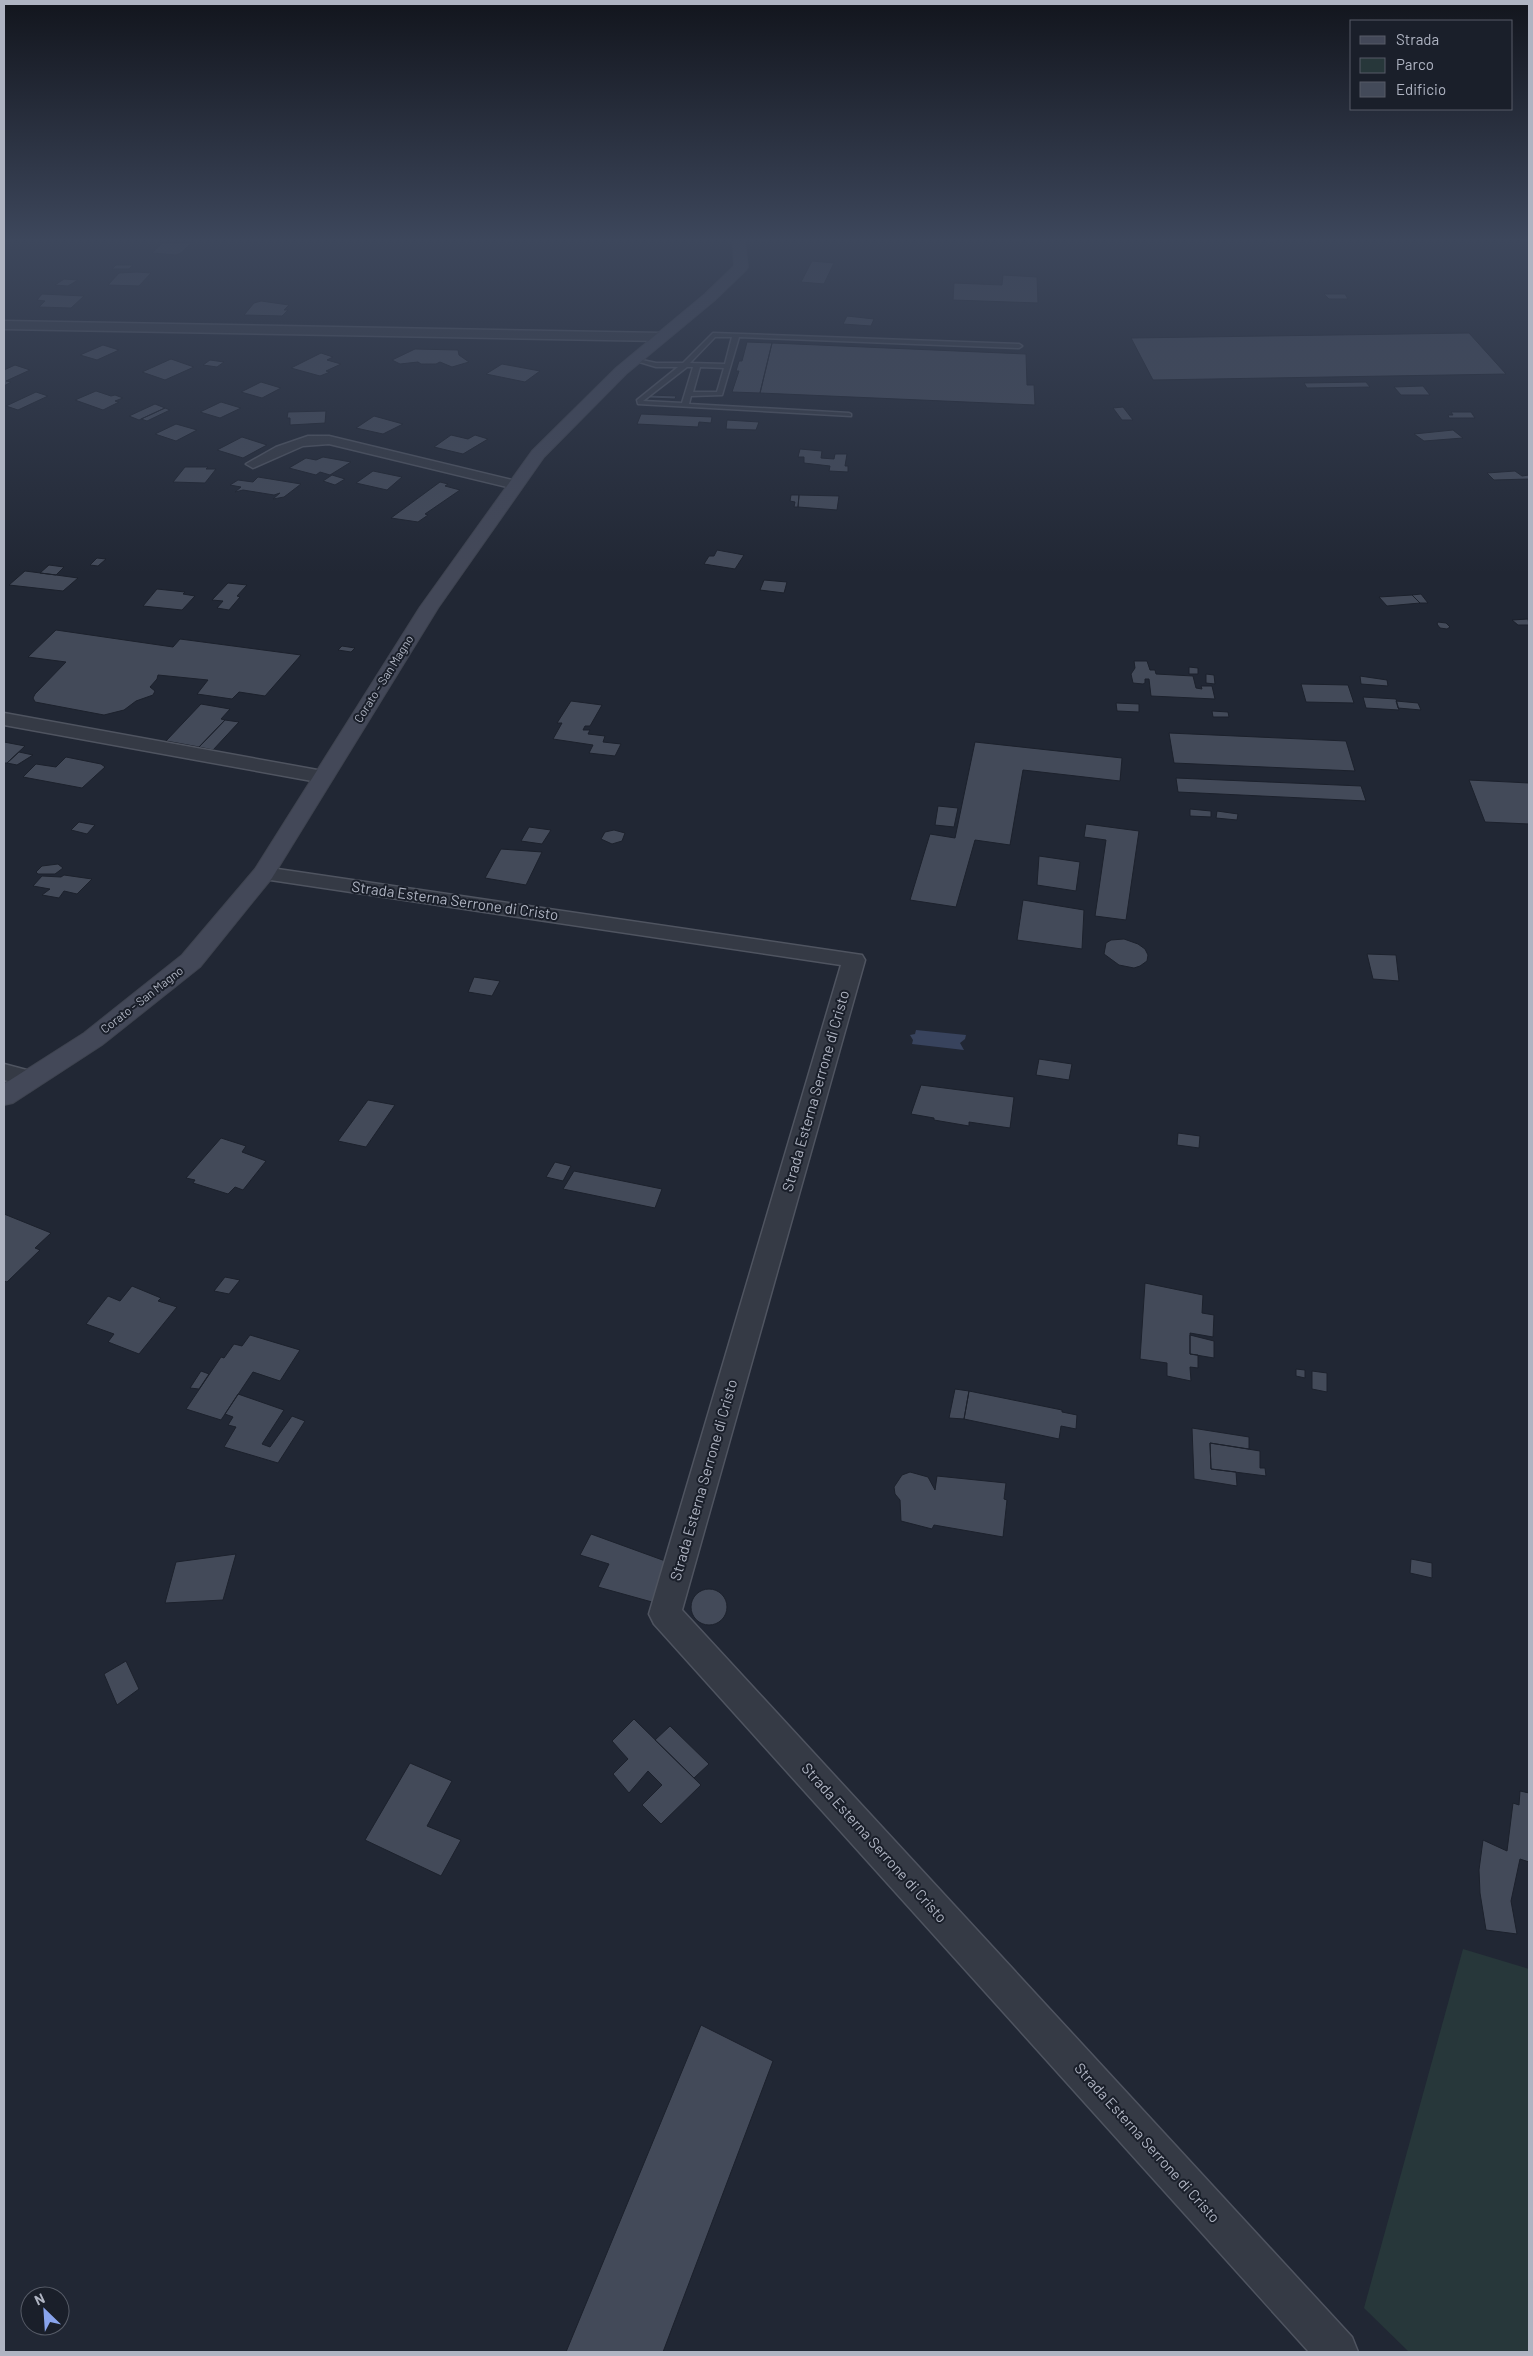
<svg xmlns="http://www.w3.org/2000/svg" width="1533" height="2356" font-family="Barlow,sans-serif">
<style>
.green{fill:#27373a}
.water{fill:#38435d}
.building{fill:#434a59;stroke:#1c212c}
.lines{fill:none;stroke-linecap:round;stroke-linejoin:round}
.lane-casing{stroke:#4f5460;stroke-width:3}
.street-casing{stroke:#4f5460;stroke-width:3}
.secondary-casing{stroke:#3e434f;stroke-width:2}
.lane{fill:#353a45;fill-rule:evenodd}
.street{fill:#353a45;fill-rule:evenodd}
.secondary{fill:#434858;fill-rule:evenodd}
.labels{text-anchor:middle;stroke-width:4;stroke-linejoin:round;paint-order:stroke}
.far-street-label{font-size:12px;fill:#afb4c2;stroke:#1a1f2a}
.street-label{font-size:15px;fill:#afb4c2;stroke:#1a1f2a}
</style>
<rect width="100%" height="100%" fill="#212734"/>
<!-- green -->
<path class="green" d="M1463,1949L1529,1969V2352H1409L1364,2308Z"/>
<!-- water -->
<path class="water" d="M916,1030L966,1035L965,1039L960,1043L964,1050L912,1044L913,1040L910,1035L915,1034Z"/>
<!-- building -->
<path class="building" d="M162,243H191L181,253L176,255L152,253Z
M812,261L834,263L824,284L801,282Z
M116,265H133L129,269H112Z
M137,272L151,273L139,286L108,285L119,273Z
M1003,275L1037,277L1038,303L953,300L954,283L1002,285Z
M64,279L78,280L68,286L55,285Z
M42,294L84,296L71,308L39,307L45,301L37,300Z
M1324,294H1345L1348,299H1329Z
M261,301L289,305L284,310H288L282,316L244,315L254,303Z
M847,316L874,319L871,326L843,324Z
M1469,333L1506,374L1153,380L1131,338Z
M747,342L772,343L760,393L732,392L739,371H736L739,361H742Z
M772,343L1026,354L1027,385H1034L1035,405L760,393Z
M103,345L119,350L97,360L80,355Z
M415,349L458,350L459,355L469,362L452,367L440,362L436,364H421L418,362L400,364L392,360Z
M321,353L333,357L327,360L341,364L326,371L330,372L320,376L291,368Z
M171,359L194,367L165,380L142,372Z
M210,360L224,362L217,367L203,365Z
M502,364L540,371L525,382L486,374Z
M15,365L30,370L6,381L11,382L4,386V370Z
M261,382L281,388L262,398L241,392Z
M1366,382L1370,387L1307,388L1304,383Z
M1423,386L1430,395H1401L1394,387Z
M96,391L111,396L115,395L123,398L115,401L119,402L103,410L75,400Z
M36,392L48,396L18,410L6,406Z
M651,395L676,396L675,399L649,398Z
M221,402L241,408L220,418L200,412Z
M155,404L165,408L139,420L129,416Z
M1123,407L1133,420H1122L1113,408Z
M165,408L170,410L147,421L141,419Z
M326,411L325,423L290,425V418H287L288,412Z
M1451,412H1471L1475,418H1449L1448,415H1453Z
M641,414L712,417L711,423L699,422L698,427L637,424Z
M374,416L403,424L383,434L356,428Z
M727,420L759,422L756,430L726,429Z
M176,424L197,430L176,441L155,434Z
M1453,430L1463,438L1424,441L1414,434Z
M451,435L468,439L475,435L488,439L463,454L434,447Z
M242,437L267,445L243,458L217,450Z
M800,449L822,451L821,458L834,459L835,454H847L845,466H848V472L829,471L830,466L804,463V457H798Z
M323,457L351,462L330,475L320,472L316,475L289,468L306,458L316,460Z
M185,467H208L206,469H216L205,483L173,482Z
M373,471L402,477L387,490L356,483Z
M1515,471L1522,476L1529,475V479L1494,480L1487,473Z
M332,475L345,479L335,485L323,481Z
M258,477L301,484L284,497L273,499L280,493L274,495L243,490L235,492L241,487L230,485L238,480L253,482Z
M440,482L448,484L445,486L460,490L425,514L428,515L418,522L391,518Z
M791,495H799L798,507H794L795,502L790,501Z
M799,495L839,496L837,510L798,507Z
M717,550L744,555L735,569L704,564L709,556H714Z
M97,558L106,559L98,566L90,565Z
M49,565L64,567L56,575L40,573Z
M25,571L56,575L78,578L63,591L9,585Z
M764,580L787,582L784,593L760,590Z
M228,583L247,585L237,596L240,597L229,610L217,608L223,601L212,600Z
M157,589L185,592L183,594L195,596L182,610L143,606Z
M1421,594L1428,603H1420L1412,595Z
M1412,595L1420,603L1387,606L1379,597Z
M1528,619L1529,625H1518L1512,620Z
M1438,622L1446,623L1450,627L1447,629L1440,628L1437,624Z
M56,630L173,647L180,639L301,655L265,696L239,692L232,699L197,694L208,680L158,675L157,679L150,687L155,691L153,695L136,701L124,710L104,715L35,702L33,698L35,694L66,662L28,657Z
M342,646L355,648L351,652L338,650Z
M1134,661H1147L1150,670H1155L1156,674L1193,676L1196,688L1202,689L1201,686H1212L1215,699L1151,696L1149,679H1145V683L1143,684L1133,683L1131,674L1135,668Z
M1189,667L1198,668V674H1189Z
M1206,674L1214,675L1215,684L1206,683Z
M1360,676L1387,680L1388,686L1361,684Z
M1301,684L1348,685L1354,703L1306,702Z
M1363,697L1396,699L1399,710L1366,708Z
M571,701L602,705L590,726H585L583,730H590L588,734L605,736L603,742L621,744L615,756L589,753L593,745L553,739L562,723H557Z
M1396,701L1418,703L1421,710L1398,708Z
M1116,703L1139,704V712L1117,711Z
M201,704L230,709L221,719L225,720L199,747L166,741Z
M1212,711L1228,712L1229,717H1213Z
M225,720L239,722L213,750L199,747Z
M1169,733L1346,741L1355,771L1174,763Z
M4,742L25,746L7,763H4Z
M975,742L1122,758L1120,781L1023,770L1010,845L975,840L956,907L910,900L930,834L955,838Z
M19,752L33,755L17,765L7,763Z
M66,757L101,764L105,767L82,788L23,777L36,764L56,767Z
M1176,778L1361,786L1366,801L1178,792Z
M1469,780L1529,783V824L1485,822Z
M938,806L958,808L954,827L935,825Z
M1190,809L1211,811V817L1190,816Z
M1217,811L1238,814L1237,820L1216,818Z
M79,822L95,825L87,834L71,830Z
M1086,824L1139,831L1126,920L1095,916L1106,840L1084,837Z
M529,827L551,830L542,844L521,841Z
M614,830L625,833L622,841L612,844L601,839L605,832Z
M501,849L542,852L526,885L485,878Z
M1039,856L1080,862L1076,891L1037,885Z
M58,864L63,868L55,874H38L36,872L42,866Z
M64,875L92,879L77,894L64,891L59,898L42,895L50,889L33,886L42,876L61,877Z
M1023,900L1084,910L1082,949L1017,940Z
M1124,939L1138,944L1145,949L1148,955L1147,961L1140,966L1134,968L1119,965L1104,954L1106,943L1111,940Z
M1367,954L1396,955L1399,981L1373,979Z
M474,977L500,981L492,996L468,992Z
M1039,1059L1072,1064L1069,1080L1036,1075Z
M921,1085L1014,1097L1010,1128L969,1122V1126L934,1120V1118L911,1114Z
M368,1100L395,1105L366,1147L338,1141Z
M1178,1133L1200,1136L1199,1148L1177,1145Z
M221,1138L246,1146L242,1152L266,1161L243,1190L235,1187L228,1194L193,1183L195,1180L186,1178Z
M555,1162L571,1166L563,1181L546,1177Z
M574,1171L662,1189L655,1208L563,1189Z
M4,1214L51,1233L35,1248L40,1250L7,1282L4,1281Z
M225,1277L240,1280L229,1294L214,1291Z
M1145,1283L1203,1295L1202,1313L1214,1315L1213,1337L1190,1333V1354L1198,1355V1368L1190,1367L1191,1381L1167,1376V1363L1140,1359Z
M132,1286L161,1298L158,1301L177,1307L139,1354L108,1342L114,1334L86,1324L108,1296L120,1301Z
M250,1335L300,1350L280,1381L253,1372L221,1420L186,1409L221,1357L224,1358L234,1344L242,1346Z
M1190,1335L1214,1341V1358L1190,1354Z
M1296,1369L1305,1370V1378L1296,1376Z
M201,1371L209,1374L199,1389L190,1388Z
M1312,1371L1327,1373V1392L1312,1389Z
M955,1389L969,1391L964,1419L949,1418Z
M969,1391L1062,1410V1412L1077,1415L1076,1429L1061,1426L1059,1439L964,1419Z
M238,1394L284,1410L262,1444L270,1447L292,1416L305,1421L278,1463L224,1447L236,1427L228,1425L233,1417L225,1414Z
M1192,1428L1249,1437V1449L1210,1443L1211,1469L1236,1472L1237,1486L1194,1479Z
M1210,1443L1260,1451V1468H1265L1266,1476L1211,1469Z
M910,1472L928,1477L935,1490L937,1476L1006,1483L1004,1499L1007,1500L1003,1537L934,1525L932,1529L901,1521L900,1500L895,1494L894,1487L902,1475Z
M591,1534L668,1562L652,1602L598,1587L609,1564L580,1555Z
M236,1554L223,1600L165,1603L176,1562Z
M1411,1559L1432,1563V1578L1410,1573Z
M691 1607a18 18 0 1 1 36 0a18 18 0 1 1-36 0Z
M126,1661L139,1689L117,1705L104,1674Z
M634,1719L701,1785L661,1824L642,1805L662,1785L648,1771L629,1793L613,1774L628,1759L612,1741Z
M670,1726L709,1764L694,1778L655,1740Z
M410,1763L452,1781L427,1826L461,1840L441,1876L365,1840Z
M1520,1791L1529,1793V1862L1520,1859L1511,1901L1517,1934L1486,1930L1480,1893L1479,1870L1483,1840L1507,1851L1513,1803L1519,1805Z
M701,2025L773,2061L663,2352H566Z"/>
<g class="lines">
<!-- lane casing -->
<g class="lane-casing">
<path id="lane" d="M713,333L1019,344L1022,346L1019,348L739,337L722,395L691,396L689,404L849,413L851,414V416L638,404L637,400L678,367H656L633,360V358L656,363H683ZM715,337H732L725,364L690,363ZM687,367H693L682,403L643,401ZM700,367L724,368L717,392H693Z"/>
</g>
<!-- street casing -->
<g class="street-casing">
<path id="street" d="M4,321L661,333L667,337L661,341L4,329Z
M308,436H329L520,482L522,485L515,489L329,444L303,446L253,468L246,464L276,447Z
M4,713L323,771L330,773L333,777L330,781L323,783L4,725Z
M264,867L862,955L865,960L682,1610L1352,2337L1358,2352H1309L654,1624L649,1614L841,965L257,878L254,873L257,868Z
M4,1064L38,1073L42,1079L38,1085L30,1087L4,1080Z"/>
</g>
<!-- secondary casing -->
<g class="secondary-casing">
<path id="secondary" d="M733,243H745L748,267L746,270L715,300L626,374L544,457L438,608L272,878L200,967L102,1045L13,1103L4,1105V1084L84,1033L182,955L255,869L420,607L532,451L616,368L705,294L734,266Z"/>
</g>
<!-- lane -->
<use href="#lane" class="lane"/>
<!-- street -->
<use href="#street" class="street"/>
<!-- secondary -->
<use href="#secondary" class="secondary"/>
</g>
<!-- sky -->
<linearGradient id="sky" x2="0" y2="1"><stop stop-color="#12151d"/><stop offset="0.42" stop-color="#3d475c"/><stop offset="1" stop-color="#3d475c" stop-opacity="0"/></linearGradient>
<rect width="1533" height="573" fill="url(#sky)"/>
<g class="labels">
<!-- far-street labels -->
<g class="far-street-label">
<text transform="translate(384 679) rotate(-58)" y="4">Corato - San Magno</text>
<text transform="translate(142 1000) rotate(-38)" y="4">Corato - San Magno</text>
</g>
<!-- street labels -->
<g class="street-label">
<text transform="translate(455 901) rotate(8)" y="5">Strada Esterna Serrone di Cristo</text>
<text transform="translate(816 1091) rotate(-74)" y="5">Strada Esterna Serrone di Cristo</text>
<text transform="translate(704 1480) rotate(-74)" y="5">Strada Esterna Serrone di Cristo</text>
<text transform="translate(874 1843) rotate(48)" y="5">Strada Esterna Serrone di Cristo</text>
<text transform="translate(1147 2143) rotate(48)" y="5">Strada Esterna Serrone di Cristo</text>
</g>
</g>
<!-- border -->
<rect width="1533" height="2356" fill="none" stroke="#afb4c2" stroke-width="10"/>
<!-- legend -->
<rect x="1350" y="20" width="162" height="90" fill="#1a1f2a" stroke="#565b67"/>
<rect x="1360" y="36" width="25" height="8" fill="#434858" stroke="#565b67"/>
<text x="1396" y="45" font-size="15" fill="#afb4c2">Strada</text>
<rect x="1360" y="58" width="25" height="15" fill="#27373a" stroke="#565b67"/>
<text x="1396" y="70" font-size="15" fill="#afb4c2">Parco</text>
<rect x="1360" y="82" width="25" height="15" fill="#434a59" stroke="#565b67"/>
<text x="1396" y="95" font-size="15" fill="#afb4c2">Edificio</text>
<!-- north arrow -->
<g transform="translate(45 2311) rotate(335)"><circle r="24" fill="#1a1f2a" stroke="#565b67"/>
<path d="M0-4L9 19L0 12L-9 19Z" fill="#89a4ed"/>
<text y="-8" font-size="14" font-weight="bold" text-anchor="middle" fill="#afb4c2">N</text>
</g>
</svg>
